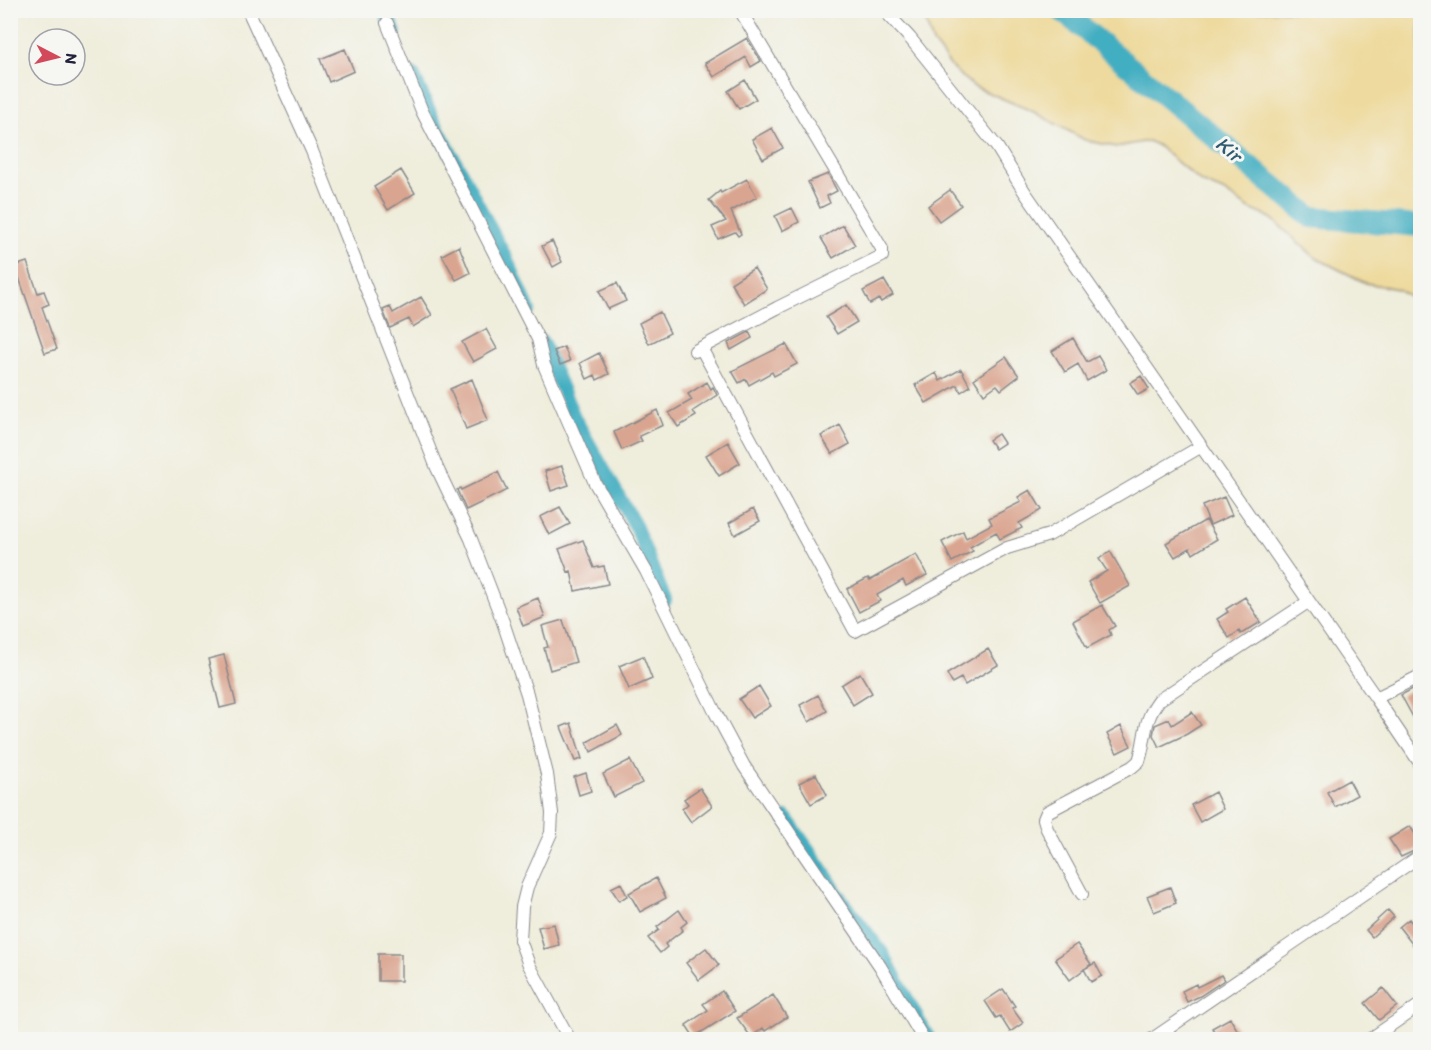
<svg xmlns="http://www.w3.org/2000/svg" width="1431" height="1050" font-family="Itim,sans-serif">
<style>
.sand{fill:#eeda9e;stroke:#887e6c;stroke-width:1.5}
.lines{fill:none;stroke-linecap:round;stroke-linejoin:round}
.canal{stroke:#43aec1;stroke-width:14}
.river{stroke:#43aec1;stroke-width:22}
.building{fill:#daa590}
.street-casing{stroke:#88888b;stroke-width:14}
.street{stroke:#fff;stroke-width:12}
.labels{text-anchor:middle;stroke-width:6;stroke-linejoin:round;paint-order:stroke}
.water-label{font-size:21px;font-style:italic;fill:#2f5a71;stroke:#f6f6f2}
</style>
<rect width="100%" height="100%" fill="#f6f6f2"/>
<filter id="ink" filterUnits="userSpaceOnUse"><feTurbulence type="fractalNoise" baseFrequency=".0167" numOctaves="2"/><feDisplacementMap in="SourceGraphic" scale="12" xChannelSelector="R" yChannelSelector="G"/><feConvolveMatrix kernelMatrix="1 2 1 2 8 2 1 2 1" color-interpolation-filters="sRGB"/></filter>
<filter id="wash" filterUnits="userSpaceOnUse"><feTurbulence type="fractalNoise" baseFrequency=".008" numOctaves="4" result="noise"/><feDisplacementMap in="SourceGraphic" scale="24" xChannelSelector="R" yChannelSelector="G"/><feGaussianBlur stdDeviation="1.35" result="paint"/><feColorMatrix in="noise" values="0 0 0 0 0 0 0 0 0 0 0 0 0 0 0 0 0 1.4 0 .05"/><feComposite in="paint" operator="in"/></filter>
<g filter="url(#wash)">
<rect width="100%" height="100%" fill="#efeddb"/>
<!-- sand -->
<path class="sand" d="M922,11H1420V304L1398,289L1366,283L1316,258L1271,218L1250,209L1223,191L1201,182L1157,145L1148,141L1116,147L1085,140L1034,112L973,86L953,69L933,43Z"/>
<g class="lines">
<!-- canal -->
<path class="canal" d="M384,10L395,32
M413,75L432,117L509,264L529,310
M542,342L575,419L635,525L665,600
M786,818L820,866L838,895L883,954L918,1020L930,1040"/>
<!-- river -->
<path class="river" d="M1061,10L1311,217L1420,226"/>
</g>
<g id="blocks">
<!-- building -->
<path class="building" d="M747,38L761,61L751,67L746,57L714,77L705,63Z
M345,49L354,71L329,82L320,59Z
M745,80L756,99L739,109L728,91Z
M772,128L783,148L763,159L752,139Z
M401,170L415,193L388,210L374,187Z
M828,174L837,191L827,196L830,203L820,208L808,182Z
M747,179L757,197L731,211L741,234L738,236L735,232L718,239L712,227L726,221L709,200L720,191L721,193Z
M950,190L961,205L939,221L928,206Z
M792,208L799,222L782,231L775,216Z
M843,225L855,245L833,258L821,238Z
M552,241L562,262L553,267L542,246Z
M459,246L470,273L456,280L442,255Z
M27,262L38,293L44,291L49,304L42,307L57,349L45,353L15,266Z
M754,268L767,289L744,304L731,283Z
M884,280L893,295L881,302L879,299L870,304L863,291Z
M617,283L626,301L608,309L599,291Z
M421,297L432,315L413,327L409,319L390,328L383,310L390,307L393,313Z
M846,305L857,322L837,334L826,317Z
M660,312L670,333L649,344L639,323Z
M486,329L497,349L473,362L462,342Z
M749,332L752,338L731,350L728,343Z
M1073,338L1087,362L1098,356L1106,370L1087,381L1078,364L1065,372L1052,351Z
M786,344L797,364L774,376L772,372L749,385L746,379L739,383L732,371Z
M564,347L570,361L560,365L554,351Z
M599,353L609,374L597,380L595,375L587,379L580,363Z
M1006,357L1019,376L1001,390L997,385L984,394L974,379Z
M961,369L970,386L961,392L957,385L926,403L915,385L936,373L940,381Z
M1141,376L1149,389L1138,395L1130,383Z
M472,379L488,420L466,429L450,389Z
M707,382L711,389L713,387L717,395L693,411L696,416L678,427L669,413L692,400L688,394Z
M657,410L663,425L639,436L642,441L622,450L614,432Z
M840,425L850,444L832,454L821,436Z
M998,434L1004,443L995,449L989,440Z
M728,442L740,463L719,476L706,455Z
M562,466L569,485L551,491L545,471Z
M498,472L507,490L466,510L457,490L460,488L461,490Z
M1030,490L1042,510L1019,523L1022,528L1000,539L996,532L970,547L973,551L952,562L942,542L963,531L966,538L992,524L989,518L1021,502L1018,497Z
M1224,497L1232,515L1210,525L1202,506Z
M560,507L570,524L549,535L540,517Z
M753,509L760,521L735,535L729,523Z
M1206,520L1217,539L1193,554L1190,548L1175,557L1166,543Z
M583,540L594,568L604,566L608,584L575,591L571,571L568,572L559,549Z
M1110,551L1130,586L1100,603L1088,582L1107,571L1099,559Z
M916,554L927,575L906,586L903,580L877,595L880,601L859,612L847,589L868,578L870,580Z
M1245,597L1261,622L1241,634L1239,631L1229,638L1217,619L1228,612L1226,609Z
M538,598L545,617L523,626L516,607Z
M1102,605L1115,626L1109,630L1111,635L1087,648L1073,621Z
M563,620L576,662L550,670L544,648L548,647L542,626Z
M988,649L998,665L965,685L961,678L952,683L947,674Z
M224,655L236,704L220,708L208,659Z
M643,656L652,679L629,689L619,666Z
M860,673L872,693L853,705L841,685Z
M1420,685V730L1401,695Z
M759,686L771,706L752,718L739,699Z
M818,695L827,711L809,722L800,705Z
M1192,712L1201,725L1187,734L1159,747L1153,735L1155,725L1169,719L1172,725Z
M571,723L582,759L575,761L561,727Z
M617,725L622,735L591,752L587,742Z
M1121,726L1131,746L1117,753L1107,734Z
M630,760L642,783L614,797L603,774Z
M586,773L591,791L579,795L574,777Z
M816,774L827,795L811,804L799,783Z
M1349,780L1357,795L1335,807L1327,792Z
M700,788L712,806L691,822L682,809L688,804L684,799Z
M1215,792L1223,809L1200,822L1191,805Z
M1410,826L1420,842V848L1401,857L1389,839Z
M656,878L666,898L640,912L629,893Z
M621,883L627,896L619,901L611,888Z
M1170,887L1176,903L1154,912L1147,896Z
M679,910L687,922L681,927L683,930L665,944L667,947L660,953L648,938L659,930L657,927Z
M1388,910L1394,917L1372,937L1366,930Z
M1409,919L1420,934V940L1413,945L1399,927Z
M554,924L559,945L544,949L538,927Z
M1077,944L1091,964L1070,980L1055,959Z
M706,948L719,965L699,980L686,963Z
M378,954H401V981H378Z
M1095,963L1102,976L1091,982L1084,969Z
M1221,975L1224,980L1200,996L1187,1002L1182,991L1196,984L1197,987Z
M1383,988L1397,1006L1379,1020L1365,1003Z
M1003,989L1015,1006L1012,1008L1023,1023L1010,1032L1000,1016L996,1018L985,1001Z
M722,991L735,1011L694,1037L686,1025L708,1010L703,1004Z
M773,995L787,1017L765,1031L763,1028L751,1037L737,1018Z
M1230,1018L1241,1036L1236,1040H1219L1212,1028Z"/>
</g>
</g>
<g filter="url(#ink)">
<use href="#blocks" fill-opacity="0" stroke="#88888b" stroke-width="1.5"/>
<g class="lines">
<!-- street casing -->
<g class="street-casing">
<path id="street" d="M248,10L312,151L437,468L471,539L503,622L527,694L547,774L552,813L551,833L527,887L522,907L520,940L529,965L570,1040
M884,10L910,38L997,147L1024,191L1376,698L1420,676
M387,23L422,111L538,339L544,365L595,483L646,571L715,712L744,766L880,966L924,1040
M701,348L855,631L1007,548L1049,535L1200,447
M695,351L777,308L882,256V249L740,10
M1376,698L1420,763
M1082,894L1047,829L1044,819L1047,812L1132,767L1139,761C1147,736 1142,723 1159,700L1308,602
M1151,1040L1420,856
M1369,1040L1420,1005"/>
</g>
<!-- street -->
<use href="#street" class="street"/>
</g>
</g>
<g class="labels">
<!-- water labels -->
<g class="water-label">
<text transform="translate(1229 149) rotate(40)" y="7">Kir</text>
</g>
</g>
<!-- margin -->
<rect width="1431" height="1050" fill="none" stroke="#f6f6f2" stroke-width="36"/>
<!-- north arrow -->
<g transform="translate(57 57) rotate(97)"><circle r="28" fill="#f6f6f2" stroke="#a1a1a9" stroke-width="1.5"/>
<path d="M0-4.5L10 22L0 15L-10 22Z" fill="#d1495b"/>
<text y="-9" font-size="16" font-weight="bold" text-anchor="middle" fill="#22223b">N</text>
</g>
</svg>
